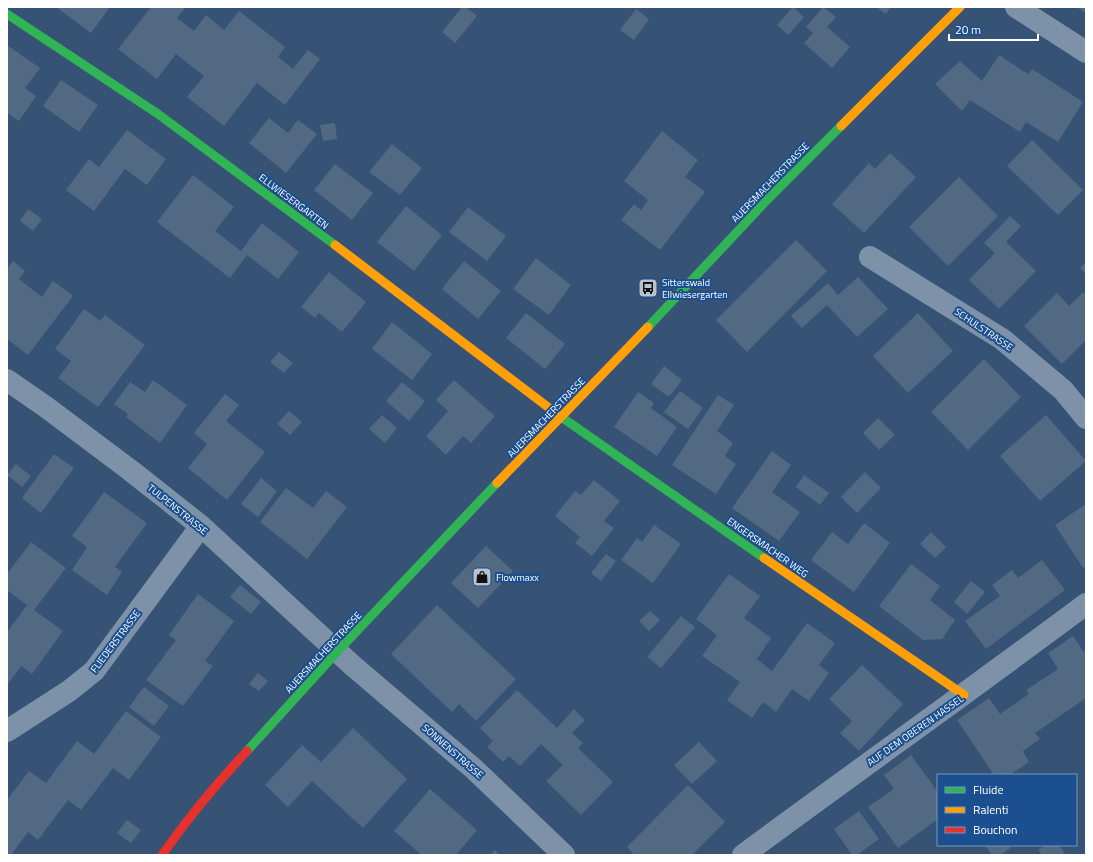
<svg xmlns="http://www.w3.org/2000/svg" width="1093" height="862" font-family="'Titillium Web',sans-serif">
<style>
.building{fill:#526984}
.lines{fill:none;stroke-linecap:round;stroke-linejoin:round}
.street{stroke:#7d92a8;stroke-width:22}
.fast{stroke:#30b455;stroke-width:9}
.slow{stroke:#ff9f0a;stroke-width:9}
.jam{stroke:#e5322d;stroke-width:9}
.labels{text-anchor:middle;stroke-width:4;stroke-linejoin:round;paint-order:stroke}
.street-label{font-size:10px;fill:#fff;stroke:#1b4f8f}
.poi-label{font-size:10px;fill:#fff;stroke:#1b4f8f;text-anchor:start}
</style>
<rect width="100%" height="100%" fill="#365274"/>
<!-- building -->
<path class="building" d="M56,7H110L91,33Z
M151,7H186L177,18L194,31L206,15L224,30L239,11L285,47L278,57L293,69L308,50L320,59L285,105L257,83L224,126L187,97L204,76L176,54L157,79L118,49Z
M462,7H466L477,16L455,43L442,32Z
M793,7L804,17L788,35L777,25Z
M823,7L836,17L827,27L850,47L832,68L804,43L813,33L806,27Z
M876,7H891L886,14Z
M1076,7H1086V13L1083,11Z
M636,9L649,19L634,40L620,30Z
M7,45L40,68L25,88L36,96L19,121L7,113Z
M999,55L1028,74L1032,69L1083,102L1058,142L1026,122L1020,132L970,100L962,111L935,84L960,61L982,81Z
M61,80L98,105L79,132L43,106Z
M269,118L288,133L298,120L317,134L286,173L249,143Z
M335,123L337,139L323,141L320,125Z
M127,130L166,159L147,185L125,169L94,211L66,190L89,159L99,167Z
M662,131L698,160L685,177L705,192L660,250L621,220L634,204L641,210L648,200L624,181Z
M1032,140L1083,190L1058,215L1007,166Z
M392,144L422,168L400,195L369,172Z
M890,153L916,177L864,233L832,204L869,163L875,169Z
M335,164L373,193L352,220L314,190Z
M193,175L234,207L215,231L241,251L262,223L299,252L278,279L247,255L230,278L157,222Z
M959,177L998,216L948,266L909,227Z
M406,206L442,235L414,271L377,242Z
M468,207L506,236L487,261L449,232Z
M28,209L42,219L33,231L20,221Z
M1010,216L1021,226L1006,242L1036,271L999,309L969,280L995,253L984,243Z
M796,240L827,271L747,352L716,320Z
M536,258L571,285L549,315L513,289Z
M13,261L25,271L19,279L42,297L53,281L73,296L28,355L7,339V269Z
M464,261L501,291L478,319L442,289Z
M1086,262V274L1080,268Z
M329,272L366,302L342,332L319,313L315,318L301,307Z
M858,277L888,309L857,337L827,305L802,328L791,316L828,283L838,295Z
M1083,292L1086,295V340L1062,364L1024,326L1057,293L1069,306Z
M84,309L100,321L105,315L145,345L98,407L58,378L71,361L55,349Z
M526,313L565,344L545,369L506,338Z
M918,313L953,351L908,393L873,356Z
M392,322L432,354L412,380L372,349Z
M279,352L293,363L284,373L270,362Z
M984,359L1021,397L968,450L931,412Z
M664,366L682,380L669,397L651,384Z
M153,380L187,405L160,443L126,417L128,414L114,404L130,382L145,392Z
M454,380L495,416L471,443L463,436L446,455L426,436L448,411L436,400Z
M402,382L425,401L409,421L386,401Z
M680,391L703,408L688,429L664,412Z
M638,392L654,403L651,408L677,427L657,456L614,427Z
M225,394L239,405L226,421L265,452L227,500L188,468L207,444L194,433Z
M718,395L734,405L717,431L733,443L725,456L736,464L716,494L672,465Z
M289,411L302,422L290,435L277,424Z
M382,415L397,428L385,443L369,429Z
M1046,415L1086,461L1040,501L1000,456Z
M878,418L895,435L879,450L863,433Z
M772,451L791,465L772,492L800,512L779,541L732,508Z
M54,454L74,468L41,513L22,498Z
M16,464L31,476L22,487L7,475Z
M865,472L881,488L857,513L841,497Z
M804,475L829,493L820,505L796,487Z
M261,478L277,491L258,517L241,504Z
M594,480L620,501L604,521L614,528L592,556L575,543L580,537L555,516L575,491L581,495Z
M286,488L313,508L326,491L347,507L307,559L260,522Z
M104,492L147,523L115,567L122,572L107,595L72,570L87,547L72,536Z
M1086,504V566L1083,568L1055,525Z
M864,523L890,543L854,592L811,560L832,532L848,544Z
M654,525L681,544L653,583L621,560L637,538L642,542Z
M931,532L946,547L935,558L920,544Z
M31,542L66,568L34,610L63,631L32,674L21,666L7,685V632L27,605L7,590V574Z
M486,546L513,571L478,608L451,583Z
M606,554L616,561L601,581L591,573Z
M1042,560L1065,590L986,649L965,621L1000,596L992,585L1012,570L1018,578Z
M911,564L940,586L930,600L955,620L942,639L923,640L879,606Z
M729,574L760,596L744,618L771,638L757,659L772,671L807,623L835,643L819,665L829,673L809,701L792,689L776,712L763,702L752,718L727,700L740,682L702,656L717,635L696,619Z
M971,581L985,592L967,614L954,602Z
M240,585L261,602L251,614L230,597Z
M198,594L234,621L205,661L213,666L183,706L146,680L176,640L169,635Z
M437,605L516,679L476,721L459,704L452,712L391,654Z
M650,611L660,620L649,631L639,621Z
M681,616L695,627L661,668L647,657Z
M1073,636L1084,652L1086,651V698L1035,733L1040,739L1023,751L1029,762L1010,775H994L957,720L989,698L1000,714L1029,694L1026,690L1058,669L1048,653Z
M862,665L903,704L859,751L840,733L852,721L829,699Z
M258,673L268,681L259,691L249,684Z
M144,687L169,706L154,726L129,707Z
M517,690L557,728L574,709L585,720L572,733L583,743L578,748L613,782L581,815L546,781L563,765L541,744L520,766L509,756L503,762L487,747L493,741L480,728Z
M126,711L161,737L129,780L113,768L81,810L68,800L38,840L28,832L11,855H7V800L29,771L46,783L77,741L94,754Z
M353,728L407,779L363,828L312,781L288,807L265,785L302,745L321,762Z
M699,742L717,761L692,784L674,765Z
M911,755L938,792V819L898,848L868,807L894,789L884,775Z
M688,785L725,822L692,855H634L627,847Z
M430,789L477,830L456,855H422L394,831Z
M859,811L879,839L857,855H852L834,829Z
M127,820L141,830L131,843L117,833Z
M985,845H1009L1011,848L1000,855H992Z
M1046,845H1059L1066,855H1042L1038,850Z
M495,850L500,855H490Z"/>
<g class="lines">
<!-- street -->
<path class="street" d="M1016,7L1086,52
M870,257L1002,339L1063,390L1086,418
M7,380L46,407L130,470L201,526L352,665L474,769L564,855
M7,731L69,691L94,671L201,526
M743,855C857,771 972,689 1086,604"/>
<!-- fast -->
<path class="fast" d="M7,14L158,114L335,245
M648,327L767,200L841,126
M557,414L764,558
M247,751L338,651L497,483"/>
<!-- slow -->
<path class="slow" d="M841,126L960,7
M335,245L557,414
M497,483L648,327
M764,558L964,695"/>
<!-- jam -->
<path class="jam" d="M162,855C188,818 216,784 247,751"/>
</g>
<!-- icons -->
<defs>
<g id="bus-square" transform="scale(1)"><rect x="-9" y="-9" width="18" height="18" rx="4" fill="#b9c2ce" stroke="#1b4f8f"/><path d="M-5-6H5V4H4V6H2V4H-2V6H-4V4H-5ZM-3.5-4V0h7V-4ZM-3.5 1.2v1.5H-2V1.2ZM2 1.2v1.5H3.5V1.2Z" fill="#111"/></g>
<g id="shop-square" transform="scale(1)"><rect x="-9" y="-9" width="18" height="18" rx="4" fill="#b9c2ce" stroke="#1b4f8f"/><path d="M-5-2.5h2.3a2.7 3.5 0 0 1 5.4 0H5L5.5 6h-11ZM-1.5-2.5h3a1.5 2.3 0 0 0-3 0Z" fill="#111"/></g>
</defs>
<g fill-rule="evenodd">
<use href="#bus-square" x="648" y="288"/>
<use href="#shop-square" x="482" y="577"/>
</g>
<g class="labels">
<!-- street labels -->
<g class="street-label">
<text transform="translate(770 182) rotate(-46)" y="4">AUERSMACHERSTRASSE</text>
<text transform="translate(294 201) rotate(37)" y="4">ELLWIESERGARTEN</text>
<text transform="translate(984 329) rotate(34)" y="4">SCHULSTRASSE</text>
<text transform="translate(546 417) rotate(-46)" y="4">AUERSMACHERSTRASSE</text>
<text transform="translate(178 509) rotate(39)" y="4">TULPENSTRASSE</text>
<text transform="translate(768 547) rotate(35)" y="4">ENGERSMACHER WEG</text>
<text transform="translate(115 641) rotate(-53)" y="4">FLIEDERSTRASSE</text>
<text transform="translate(323 652) rotate(-47)" y="4">AUERSMACHERSTRASSE</text>
<text transform="translate(915 730) rotate(-35)" y="4">AUF DEM OBEREN HASSEL</text>
<text transform="translate(453 751) rotate(41)" y="4">SONNENSTRASSE</text>
</g>
<!-- poi labels -->
<g class="poi-label">
<text x="662" y="286">Sitterswald<tspan x="662" dy="12">Ellwiesergarten</tspan></text>
<text x="496" y="581">Flowmaxx</text>
</g>
</g>
<!-- border -->
<rect width="1093" height="862" fill="none" stroke="#ffffff" stroke-width="16"/>
<!-- legend -->
<rect x="937" y="774" width="140" height="72" fill="#1b4f8f" stroke="#7695bc"/>
<rect x="945" y="787" width="20" height="6" fill="#30b455" stroke="#7695bc"/>
<text x="973" y="794" font-size="12" fill="#ffffff">Fluide</text>
<rect x="945" y="807" width="20" height="6" fill="#ff9f0a" stroke="#7695bc"/>
<text x="973" y="814" font-size="12" fill="#ffffff">Ralenti</text>
<rect x="945" y="827" width="20" height="6" fill="#e5322d" stroke="#7695bc"/>
<text x="973" y="834" font-size="12" fill="#ffffff">Bouchon</text>
<!-- scale -->
<path d="M949 34v6h89v-6" fill="none" stroke="#ffffff" stroke-width="2"/>
<text x="955" y="34" font-size="12" fill="#ffffff" stroke="#1b4f8f" stroke-width="3" paint-order="stroke">20 m</text>
</svg>
